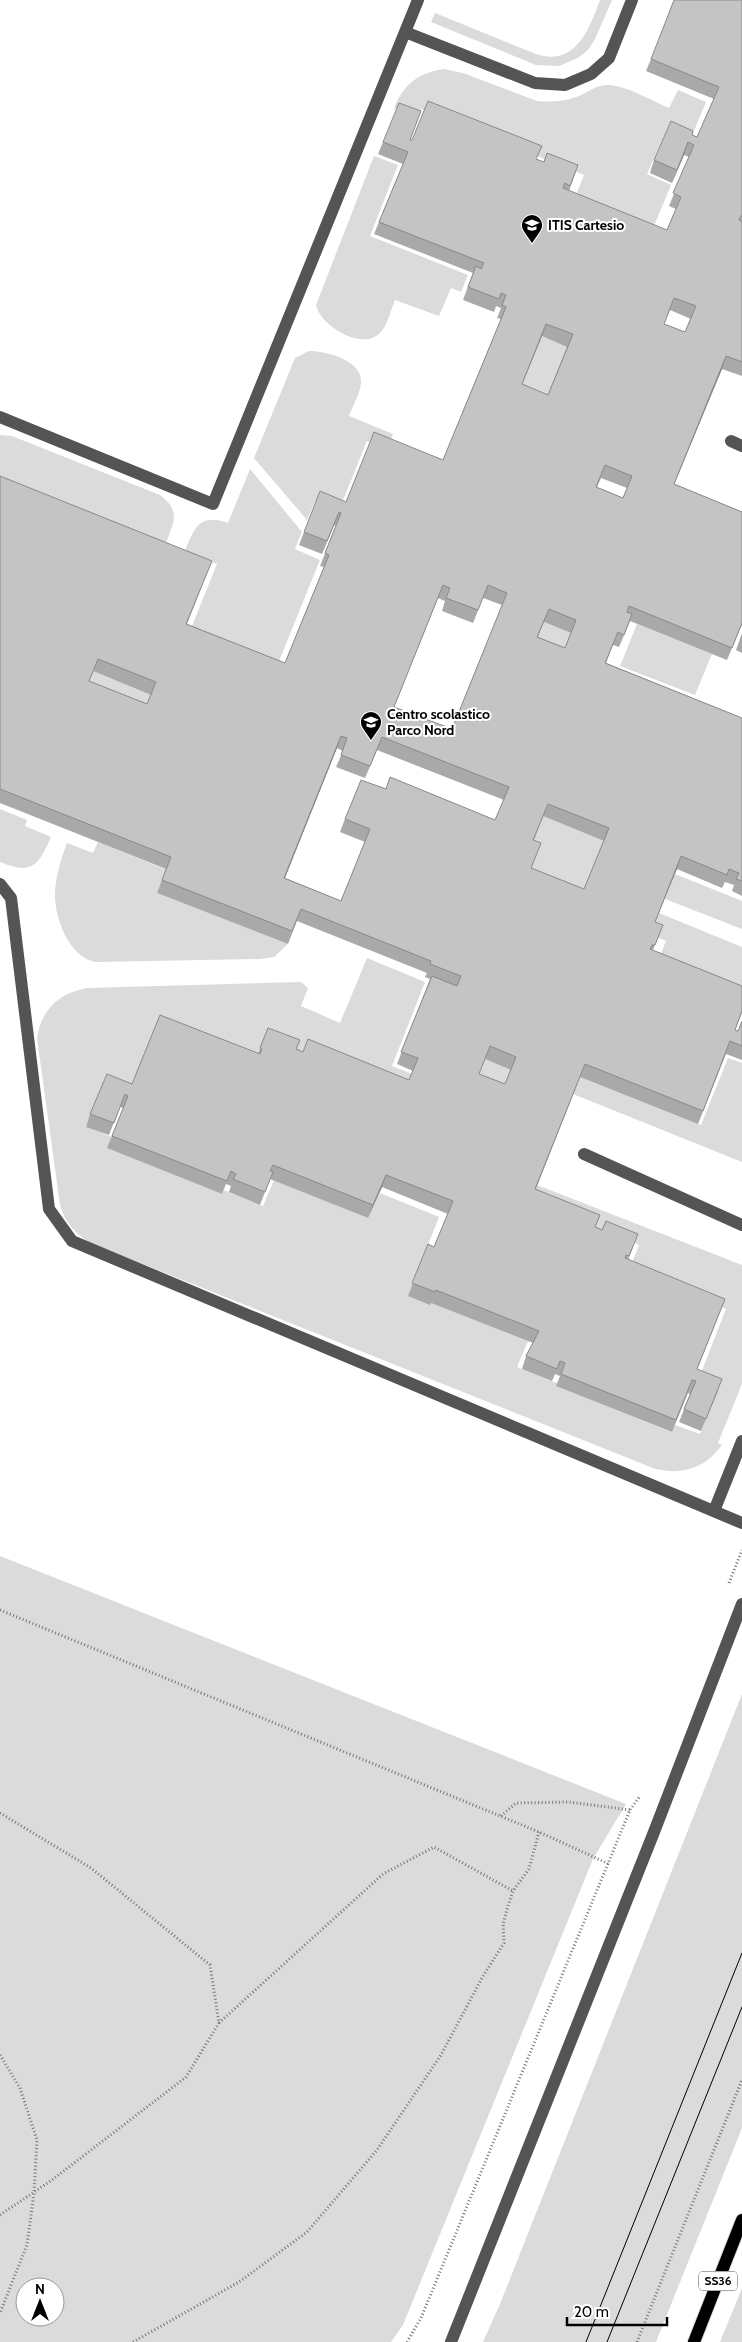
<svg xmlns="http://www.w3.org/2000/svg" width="742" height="2342" font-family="Cabin,sans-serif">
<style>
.green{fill:#dbdbdb;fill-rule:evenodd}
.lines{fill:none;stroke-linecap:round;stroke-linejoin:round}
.major-casing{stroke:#dbdbdb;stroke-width:14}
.path{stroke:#767676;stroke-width:3;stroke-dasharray:1 2.5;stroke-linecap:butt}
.minor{stroke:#545454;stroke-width:12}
.major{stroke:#000;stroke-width:12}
.tram{stroke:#000;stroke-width:1}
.wall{fill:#a9a9a9;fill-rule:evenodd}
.shaded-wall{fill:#898989}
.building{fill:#c4c4c4;stroke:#898989;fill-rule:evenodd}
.labels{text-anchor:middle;stroke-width:4;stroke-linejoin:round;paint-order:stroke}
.shield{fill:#fff;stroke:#4c4c4c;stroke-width:1}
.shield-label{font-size:12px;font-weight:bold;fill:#000}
.poi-label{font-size:14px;font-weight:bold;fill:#000;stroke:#fff;text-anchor:start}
</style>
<rect width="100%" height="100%" fill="#fff"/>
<!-- green -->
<path class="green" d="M600,0H612L595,39L588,50L578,58L559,66L536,65L431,22L435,13L536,54C576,67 589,29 600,0Z
M444,69L463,73L537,101C550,102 563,102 576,97C586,94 596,84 608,85C628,86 650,100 669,108L678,90L706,102L691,138L667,129L647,174L671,185L651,233L573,202L584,175L421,109L417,117L394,108C403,85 419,72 444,69Z
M374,156L398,165L370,236L468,275L461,292L451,288L439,316L395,300C391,309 388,324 381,332C364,352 321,327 316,305Z
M542,336L568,347L543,407L517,397Z
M309,351C326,351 363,360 361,383C360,393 353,406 349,416L393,434L387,449L367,441L339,510L315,501L307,520L254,458L295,358Z
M0,435L12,436L160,495C181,511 174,521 166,543L0,485Z
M250,469L302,532L295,549L320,560L277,666L190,631L217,564L185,551C194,528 200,513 228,523Z
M544,622L571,633L560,661L533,650Z
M637,624L712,654L695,695L620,666Z
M93,671L151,695L142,717L84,694Z
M0,809L27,820L25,826L51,837C38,866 32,875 0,862Z
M543,816L604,841L580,901L526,880L529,852Z
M98,842L167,870L157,893L288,944L274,957L261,959L95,962C69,957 54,917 55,892C56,875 61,859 67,843L93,853Z
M675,874L742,901V929L665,899Z
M659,913L742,947V995L658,961L666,941L650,934Z
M367,958L425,982L392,1066L412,1074L405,1093L256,1061L127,1096L86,1126L112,1137L108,1148L222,1194L224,1190L263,1206L274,1180L368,1218L380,1193L439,1217L423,1257L431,1303L528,1341L517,1367L557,1383V1386L671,1432L675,1425L700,1434L717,1391L697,1383L726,1309L629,1270L639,1245L531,1202L537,1185L742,1265V1384L718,1443L722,1445C705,1469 680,1476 653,1468L90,1243C75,1233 65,1223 60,1205L37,1038C41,1010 59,993 87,988L301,982L308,988L301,1006L340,1023Z
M728,1058L742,1063V1162L573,1094L580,1077L701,1125Z
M485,1059L512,1070L501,1097L474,1087Z
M0,1556L626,1804L593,1859L403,2325L391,2342H0ZM25,2287H55V2317H25Z
M742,1694V2128L656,2342H483L500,2304Z
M742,2288V2342H720Z"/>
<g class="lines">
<!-- major casing -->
<g class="major-casing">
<path id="major" d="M694,2342L742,2220"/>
</g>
<!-- path -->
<path class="path" d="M729,1583L742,1550
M0,1610L539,1832L609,1864
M0,1813L91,1868L210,1965L219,2023L186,2077L52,2180L0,2215
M501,1816L516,1803L569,1802L630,1810
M219,2023L383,1874L434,1847L513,1891
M0,2055L20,2088L37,2140L34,2193L27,2245L0,2313
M133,2342L239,2282L307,2232L377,2150L441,2055L483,1976L504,1943L503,1924L508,1906L513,1891L529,1869L539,1832
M407,2342L421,2318L630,1810L640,1796
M637,2342L742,2080"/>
<!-- minor -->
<path class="minor" d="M405,32L535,83L565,85L591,74L609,58L632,0
M0,417L213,504L418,0
M731,441L742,446
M0,884L11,898L49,1209L72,1241L742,1523
M584,1154L742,1225
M714,1511L742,1441
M451,2342L654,1832L742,1604"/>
<!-- major -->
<use href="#major" class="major"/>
<!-- tram -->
<path class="tram" d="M586,2342L742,1953
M607,2342L742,2007"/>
</g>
<!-- wall -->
<path class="wall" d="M742,0V376L722,369L674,484L742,512V624L727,660L630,621L619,647L613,645L606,663L742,718V896L732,891L734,885L725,882L722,888L677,869L655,922L663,925L653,950L742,986V1013L735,1030L738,1031L742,1021V1060L726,1054L698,1124L580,1077L536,1189L596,1227L633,1247L628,1260L720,1312L697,1369L718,1391L701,1431L679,1422L690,1394L688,1393L672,1432L556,1386L560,1376L555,1374L552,1381L522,1369L526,1356L533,1343L431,1303L430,1305L408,1296L428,1244L434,1247L448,1214L382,1187L368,1218L270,1179L260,1205L229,1192L231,1186L226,1184L222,1194L107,1148L123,1108L120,1107L109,1135L86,1127L90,1114L132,1084L258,1054L268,1028L296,1049L303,1052L409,1080L413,1071L397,1064L430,979L425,977L427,973L297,921L288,944L157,893L166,869L0,803V476L207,573L187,624L285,663L324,567L320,566L336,526L334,525L322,554L299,545L304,532L346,502L443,460L501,319L497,318L501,308L496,306L494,312L463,300L473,273L374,234L403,164L378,154L383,142L410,140L537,160L544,162L578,165L569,191L667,230L676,209L669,206L689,157L684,155L672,183L650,173L654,160L692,135L697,137L714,99L646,71L651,59ZM670,310L691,319L685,332L664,324ZM542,336L567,347L548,395L522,384ZM601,478L627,488L623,498L597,487ZM438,598L445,601L442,611L473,623L483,598L502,605L452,729L394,707ZM544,622L571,633L565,648L538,637ZM93,671L151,695L147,704L89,681ZM337,748L343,751L336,767L365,778L377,750L504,800L495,820L386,789L345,819L340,832L365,842L341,901L285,878ZM543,816L604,841L584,889L531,868L534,840ZM485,1059L511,1070L505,1084L479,1074Z
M742,633V653L736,650Z"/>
<!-- shaded-wall -->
<path class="shaded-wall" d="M688,142L684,155L672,183L677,170Z
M546,324L542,336L517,397L522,384Z
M726,356L722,369L669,497L674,484Z
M339,512L334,525L322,554L327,541Z
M341,736L337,748L280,890L284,878Z
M681,856L677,869L650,934L655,922Z
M386,1175L382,1187L368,1218L373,1205Z"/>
<!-- building -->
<path class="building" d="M674,0H742V216H741L739,220L742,221V362L726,356L674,484L742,512V623L732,648L629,606L627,612L632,614L624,635L618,632L605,663L742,718V881L736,879L739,873L729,869L727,875L681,856L655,922L663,925L655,945H652L650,949L742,986V1011L735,1030L738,1031L742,1021V1046L730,1041L703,1111L585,1064L535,1189L600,1215L595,1227L602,1230L606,1221L638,1234L629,1256L626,1255L625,1258L725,1299L697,1369L722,1379L706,1419L684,1409L696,1381L692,1380L676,1420L561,1374L565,1363L560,1361L557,1369L526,1356L539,1331L436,1290L435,1292L412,1283L428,1244L434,1247L453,1201L386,1175L373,1205L273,1165L270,1171L273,1172L265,1192L233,1179L236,1174L231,1171L227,1181L112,1136L128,1096L125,1094L114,1123L90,1114L107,1074L132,1084L160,1015L260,1054L262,1049L260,1048L268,1028L300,1040L296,1049L303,1052L308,1039L409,1080L418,1058L401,1052L432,976L457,986L461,976L430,964L431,961L301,909L292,931L162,880L171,857L0,789V476L212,561L186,624L285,663L329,555L325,553L341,513L339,512L327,541L304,532L320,491L346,502L374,432L443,460L506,307L502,305L506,295L501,293L499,299L468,287L476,266L481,269L484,263L379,222L408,152L383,142L399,103L421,111L410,140H412L428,101L542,146L536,159L544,162L547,153L578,165L570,186L565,183L563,188L667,230L681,197L673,193L694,145L688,142L677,170L654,160L671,121L693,131L692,135L697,137L719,87L651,59ZM674,298L696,306L685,332L664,324ZM546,324L573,334L548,395L522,384ZM605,465L632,476L623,498L596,487ZM443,585L450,588L446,598L478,610L488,585L507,593L452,729L394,707ZM549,609L576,620L565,648L537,637ZM98,659L156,682L147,704L89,681ZM341,736L347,738L341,755L370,766L382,737L509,787L495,820L390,777L386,789L361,780L345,819L370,829L341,901L284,878ZM548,804L609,828L584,889L531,868L541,843L533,840ZM490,1046L516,1057L505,1084L479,1074Z"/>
<!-- icons -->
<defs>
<g id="school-pin" transform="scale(1.125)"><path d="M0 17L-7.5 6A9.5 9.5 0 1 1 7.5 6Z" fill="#000" stroke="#fff"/><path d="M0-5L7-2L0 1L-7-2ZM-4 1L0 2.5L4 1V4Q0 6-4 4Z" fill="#fff"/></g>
</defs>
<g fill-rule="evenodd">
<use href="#school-pin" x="532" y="225"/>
<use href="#school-pin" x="371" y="722"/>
</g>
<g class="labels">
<!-- shield labels -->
<rect class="shield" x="699" y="2271.5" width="38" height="19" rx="4"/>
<g class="shield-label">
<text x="718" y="2285">SS36</text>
</g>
<!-- poi labels -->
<g class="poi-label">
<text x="548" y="230">ITIS Cartesio</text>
<text x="387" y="719">Centro scolastico<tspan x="387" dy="16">Parco Nord</tspan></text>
</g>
</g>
<!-- north arrow -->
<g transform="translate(40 2302)"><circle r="24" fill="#ffffff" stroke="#999999"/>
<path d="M0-4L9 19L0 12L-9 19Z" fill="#000000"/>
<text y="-8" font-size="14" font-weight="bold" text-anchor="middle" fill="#000000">N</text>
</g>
<!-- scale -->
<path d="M567 2317v8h100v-8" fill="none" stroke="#000000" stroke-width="2.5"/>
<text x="574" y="2317" font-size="15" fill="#000000" stroke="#ffffff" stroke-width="4" paint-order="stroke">20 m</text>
</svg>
